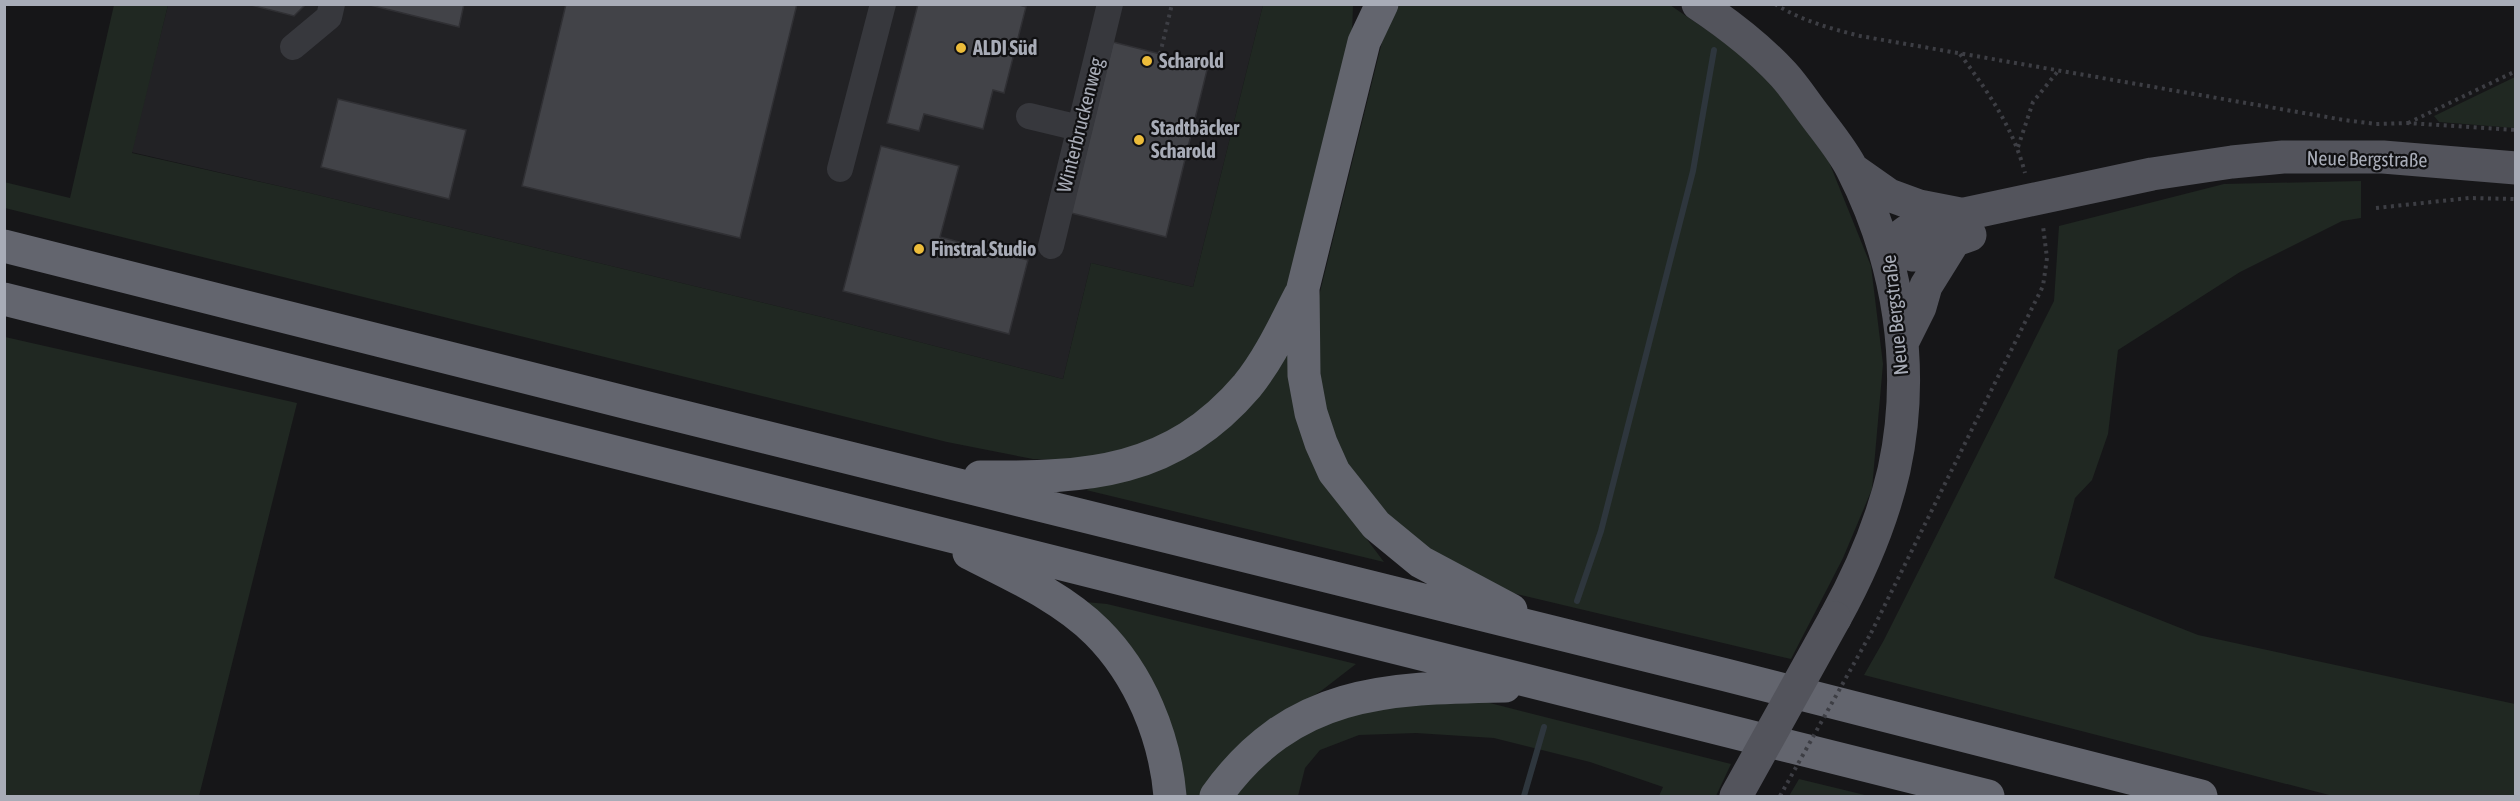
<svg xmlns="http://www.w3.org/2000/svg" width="2520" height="801" font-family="'Asap Condensed',sans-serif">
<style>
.built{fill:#222225}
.green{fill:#202822}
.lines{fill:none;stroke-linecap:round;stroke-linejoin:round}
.stream{stroke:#2e363d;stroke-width:6}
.building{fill:#424348;stroke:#303034;stroke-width:1.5}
.path{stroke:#3d3e44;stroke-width:4;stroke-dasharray:3 4.5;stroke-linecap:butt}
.minor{stroke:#37383d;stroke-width:26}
.major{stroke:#53545c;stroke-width:33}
.highway{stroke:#63656e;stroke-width:33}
.path-bridge{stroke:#3d3e44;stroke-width:4;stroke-dasharray:3 4.5;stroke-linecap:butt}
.major-bridge{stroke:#53545c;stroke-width:33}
.poi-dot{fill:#ecbc3a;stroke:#111113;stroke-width:2}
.labels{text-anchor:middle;stroke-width:4.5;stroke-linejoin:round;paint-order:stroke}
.poi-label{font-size:20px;font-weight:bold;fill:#a8acb7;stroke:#111113;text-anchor:start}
.street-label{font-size:20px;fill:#a8acb7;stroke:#111113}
</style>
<rect width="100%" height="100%" fill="#161618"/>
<!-- built -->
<path class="built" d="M168,5H1263L1193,287L1091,263L1063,379L826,318L301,191L131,152Z"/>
<!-- green -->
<path class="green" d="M114,5H168L132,153L301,191L826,318L1063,379L1091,263L1193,287L1263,5H1353L1352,34L1289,292L1253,362L1195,420L1100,461L1033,459L947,442L5,208L4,182L70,198Z
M1398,5H1670L1755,63L1827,157L1871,266L1883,364L1872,489L1843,558L1791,659L1508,592L1420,552L1357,490L1328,435L1311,369L1318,300L1382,42Z
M2515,77V128L2439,122L2434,116Z
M2361,181V218L2342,221L2240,272L2118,350L2108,434L2092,480L2075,498L2054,578L2198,635L2515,704V796H2333L1864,675L1884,640L2054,301L2059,226L2224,184Z
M5,337L297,403L199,796H5Z
M1289,350L1335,497L1384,562L1086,490L1159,467Z
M1074,601L1107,604L1356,664L1321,691L1252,734L1203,796H1184Z
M1412,697L1482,701L1731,764L1716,796H1659L1663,787L1590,762L1494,738L1416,733L1359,735L1320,750L1305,768L1298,796H1225L1282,741L1342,712Z
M1799,779L1869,796H1789Z"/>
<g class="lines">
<!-- stream -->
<path class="stream" d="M1577,601L1601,531L1693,171L1714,50
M1524,796L1544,727"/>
</g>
<!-- building -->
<path class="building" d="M247,4H306L294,16Z
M366,4H464L459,27Z
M566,4H797L740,238L522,186Z
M918,4H1016L1026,7L1004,93L993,90L983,129L924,114L919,131L887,123Z
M1113,42L1208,66L1166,237L1071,213Z
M338,99L466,130L449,199L321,167Z
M881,146L959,166L940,237L1028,260L1009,334L843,291Z"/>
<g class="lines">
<!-- path -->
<path class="path" d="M1775,4C1802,21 1829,28 1860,36L2344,120L2376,124L2407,123L2516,130
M1160,54L1172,4
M1960,54C1988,92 2013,127 2025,173
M2408,123L2516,71
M2018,147L2033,102L2058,71
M2376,208L2469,198L2516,199
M1871,633L2043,286L2047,258L2043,226"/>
<!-- minor -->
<path class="minor" d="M293,47L329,17L332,4
M1029,116L1079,128
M840,169L883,4
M1051,246L1110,4"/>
<!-- major -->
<path class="major" d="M1698,4C1728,24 1758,47 1783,74C1795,87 1805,103 1816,117C1828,133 1843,151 1852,169C1899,261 1916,369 1894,470C1882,522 1861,571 1835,618
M1852,169L1889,195L1919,206L1960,214
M1885,248L1906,232L1965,214L2152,174L2232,162L2283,157H2383L2516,168
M1885,248L1913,255L1970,235
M1902,343L1920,307L1926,286L1954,241"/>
<!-- highway -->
<path class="highway" d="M1382,4L1364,42L1303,288L1304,375L1311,413L1321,443L1334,472L1376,525L1421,562L1511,610
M4,246L640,406L1726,675L2201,796
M4,299L1988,796
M980,477C1087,478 1172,474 1247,386C1269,359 1284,326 1300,295
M969,553C1012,575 1062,597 1097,632C1140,675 1165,737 1170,796
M1216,796C1292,690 1385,688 1505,686"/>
<!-- path-bridge -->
<path class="path-bridge" d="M1780,796L1871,633"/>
<!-- major-bridge -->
<path class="major-bridge" d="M1736,796L1835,618"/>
</g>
<!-- markers -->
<g class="poi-dot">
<circle cx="961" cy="48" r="6"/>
<circle cx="1147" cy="61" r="6"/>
<circle cx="1139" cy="140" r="6"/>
<circle cx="919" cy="249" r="6"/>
</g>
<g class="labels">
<!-- poi labels -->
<g class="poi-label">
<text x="973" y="55">ALDI Süd</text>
<text x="1159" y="68">Scharold</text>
<text x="1151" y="135">Stadtbäcker<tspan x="1151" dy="23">Scharold</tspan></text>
<text x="931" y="256">Finstral Studio</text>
</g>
<!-- street labels -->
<g class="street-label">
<text transform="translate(1080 125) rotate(-76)" y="7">Winterbruckenweg</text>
<text transform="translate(2367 159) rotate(1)" y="7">Neue Bergstraße</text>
<text transform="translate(1895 315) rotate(-96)" y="7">Neue Bergstraße</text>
</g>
</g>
<!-- border -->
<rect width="2520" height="801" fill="none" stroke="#a8acb7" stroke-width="12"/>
</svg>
